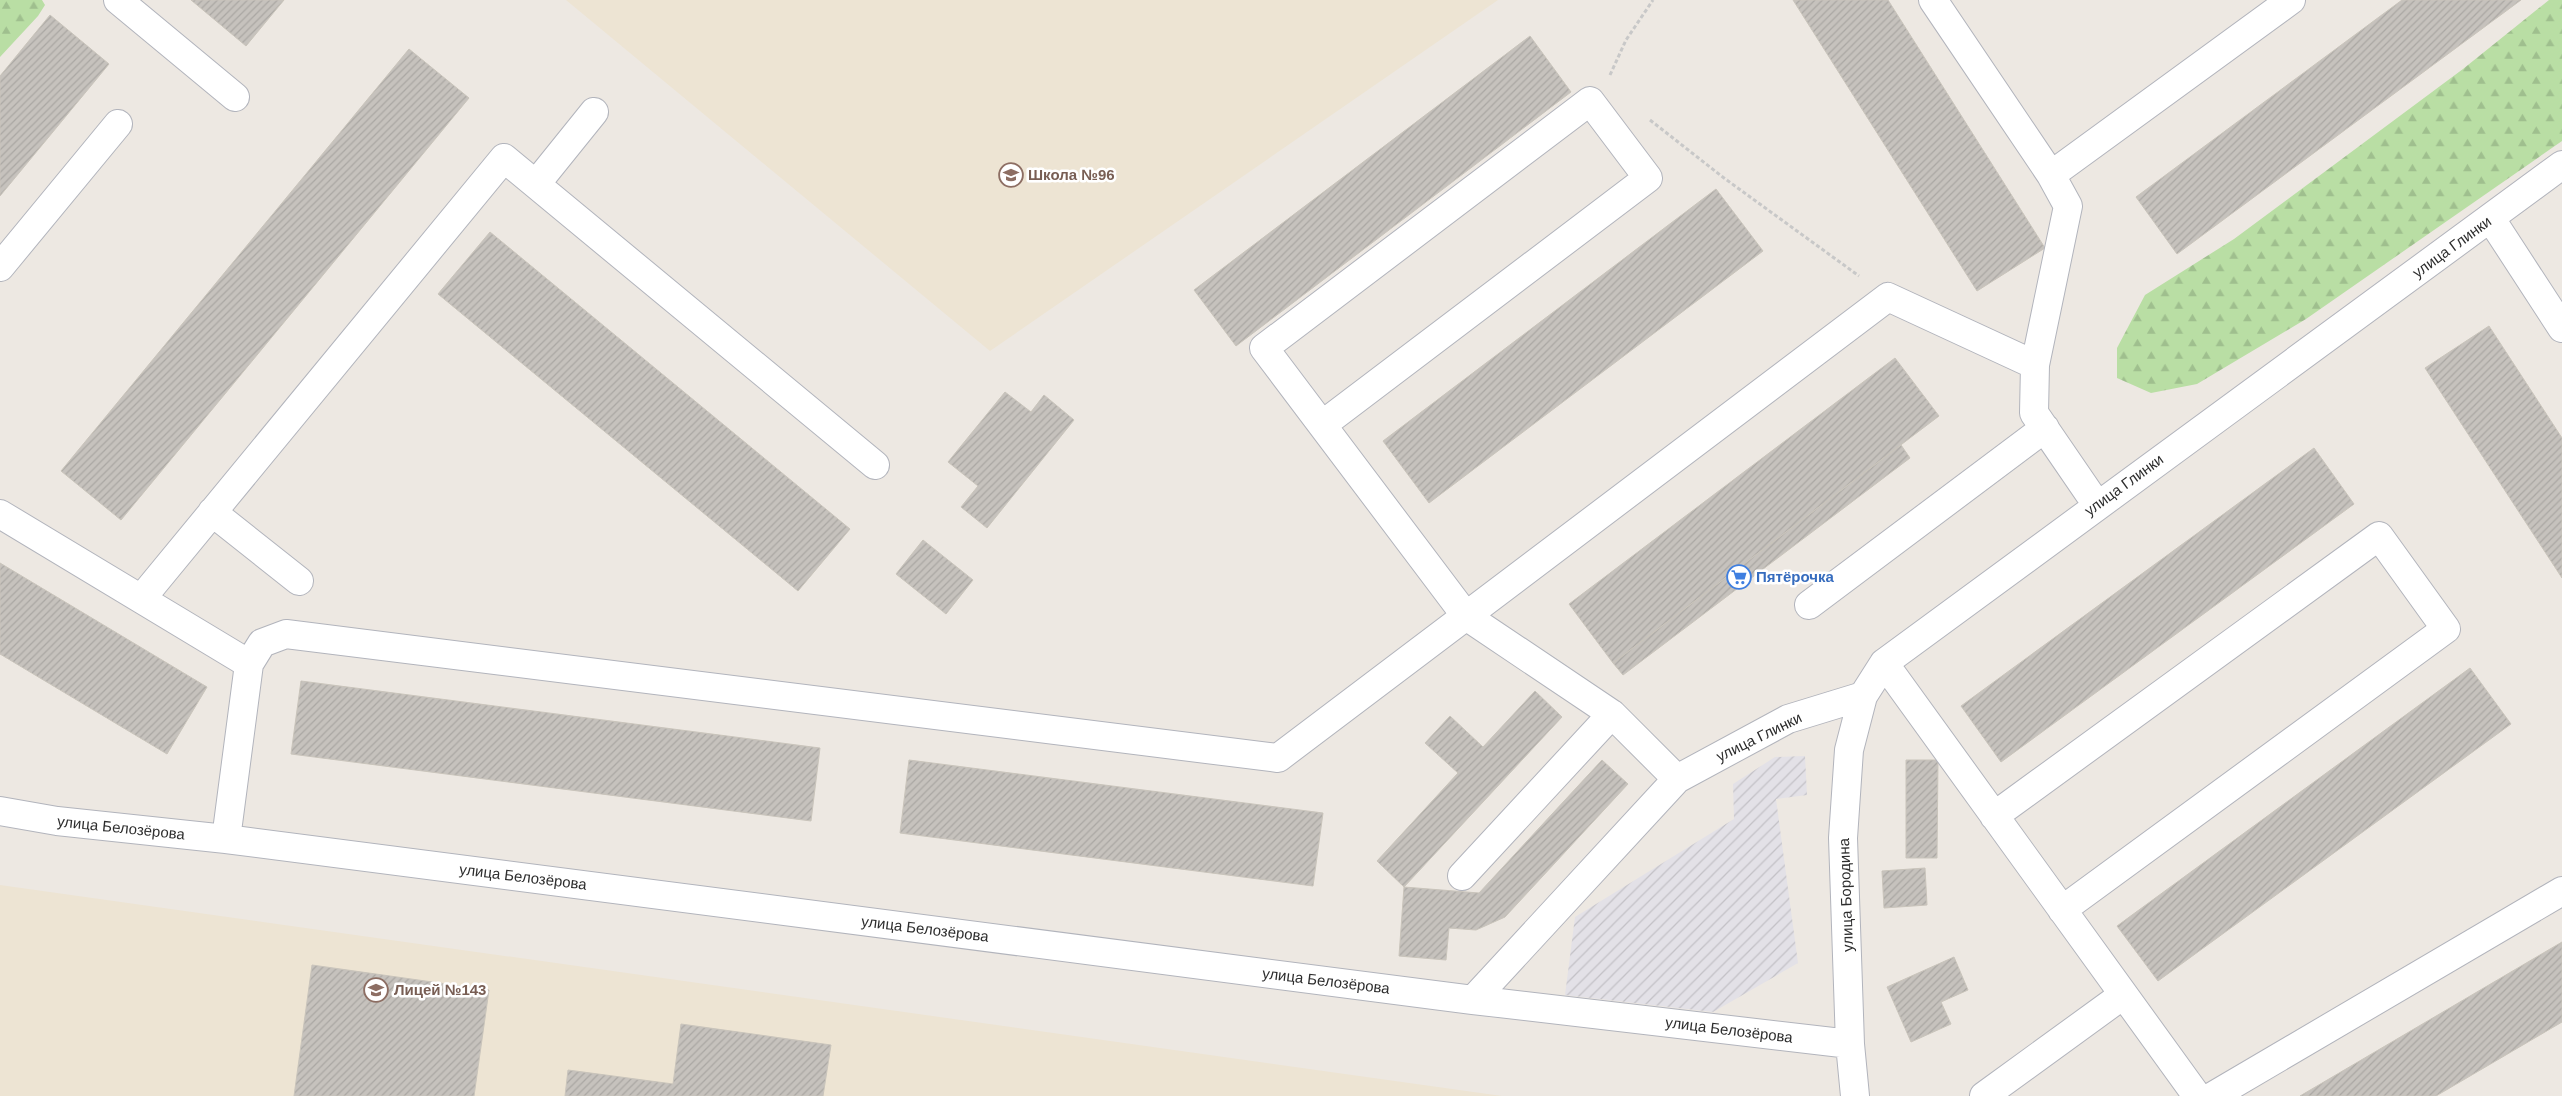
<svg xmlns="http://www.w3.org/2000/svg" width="2562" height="1096" font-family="Helvetica,sans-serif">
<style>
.industrial{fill:url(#industrial-furrows)}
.education{fill:#ede4d3}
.forest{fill:url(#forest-firs)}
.building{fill:url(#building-hatch);stroke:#c9c4bb}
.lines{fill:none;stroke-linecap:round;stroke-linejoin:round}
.minor-casing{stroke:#b2b4bc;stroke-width:30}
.path{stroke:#c8c8c8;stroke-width:3;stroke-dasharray:4 2.5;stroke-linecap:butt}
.minor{stroke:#fff;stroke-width:28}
.labels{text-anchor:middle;stroke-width:5;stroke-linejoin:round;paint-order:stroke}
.education-label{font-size:15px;font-weight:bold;fill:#785e54;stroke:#fff;text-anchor:start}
.street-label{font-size:15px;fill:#2d2d2d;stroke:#fff}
.shop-label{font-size:15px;font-weight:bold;fill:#366cbe;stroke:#fff;text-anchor:start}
</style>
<defs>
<pattern id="industrial-furrows" width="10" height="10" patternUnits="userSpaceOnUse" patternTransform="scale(1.25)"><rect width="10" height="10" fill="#e3e1e7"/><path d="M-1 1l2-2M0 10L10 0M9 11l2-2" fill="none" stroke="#c3c1c6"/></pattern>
<pattern id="forest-firs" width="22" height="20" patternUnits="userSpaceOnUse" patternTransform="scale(1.25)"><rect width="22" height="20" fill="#b9dea4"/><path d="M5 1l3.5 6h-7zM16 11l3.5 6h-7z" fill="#9fbf8e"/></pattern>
<pattern id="building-hatch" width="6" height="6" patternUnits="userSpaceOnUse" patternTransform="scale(1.25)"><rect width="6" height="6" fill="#c6c2bd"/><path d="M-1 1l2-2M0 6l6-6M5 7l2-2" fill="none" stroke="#aaa7a3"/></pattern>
</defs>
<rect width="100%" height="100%" fill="#ede8e2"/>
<!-- industrial -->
<path class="industrial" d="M1805,756L1807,795L1776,799L1798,963L1713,1012L1565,995L1575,917L1734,819L1733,784L1775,757Z"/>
<!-- education -->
<path class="education" d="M566,0H1498L990,351Z
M0,885L1502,1096H0Z"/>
<!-- forest -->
<path class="forest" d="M0,0H42L45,5L38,16L0,57Z
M2549,0H2562V141L2306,319L2197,384L2151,393L2117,378V348L2145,295L2234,239L2463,69Z"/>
<!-- building -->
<path class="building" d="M191,0H284L246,46Z
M1793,0H1888L2045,248L1977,291Z
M2402,0H2521L2177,254L2136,197Z
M50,15L109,64L0,196V76Z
M1530,36L1571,92L1236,346L1194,290Z
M409,49L469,98L121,520L61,471Z
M1716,189L1763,251L1429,503L1383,441Z
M490,232L850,529L798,591L438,294Z
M2489,326L2562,438V578L2425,368Z
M1895,358L1939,416L1613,663L1569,604Z
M1005,392L1031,412L1044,395L1074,420L987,528L961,507L978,486L948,462Z
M1901,445L1910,458L1623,675L1613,663Z
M2314,448L2354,504L2001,762L1961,706Z
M923,540L973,580L946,614L896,574Z
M0,563L207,687L167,754L0,654Z
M2470,668L2511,724L2158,981L2117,926Z
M301,681L820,748L811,821L291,754Z
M1535,691L1562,717L1404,887L1377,861L1458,773L1425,743L1450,716L1483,747Z
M909,760L1323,813L1313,886L900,833Z
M1602,760L1628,784L1505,917L1476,930L1449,928L1446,960L1399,956L1404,887L1479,893Z
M1906,760H1938L1937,858H1906Z
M1925,868L1927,905L1884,908L1882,871Z
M2562,942V1022L2436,1096H2300Z
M1954,957L1968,990L1941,1002L1951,1024L1911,1042L1887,987Z
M312,965L489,990L474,1096H294Z
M681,1024L831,1045L823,1096H565L568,1070L673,1084Z"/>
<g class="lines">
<!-- minor casing -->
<g class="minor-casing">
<path id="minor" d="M118,0L235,97
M1933,0L2051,175L2068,206L2035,365L2034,413L2097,505
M2051,175L2291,0
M536,184L594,112
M2491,219L2562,328
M0,267L118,124
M1322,425L1648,178L1590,101L1264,348L1466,616L1612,714L1677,779
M212,512L299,581
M0,514L249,664
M141,599L504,158L875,465
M1809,605L2045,428
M1884,663L2197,1096
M0,811L57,821L226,839L1473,1000L1850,1044
M1994,816L2379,536L2446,629L2062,910
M226,839L249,664L262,643L286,634L1278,758L1888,297L2035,365
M1462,876L1612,714
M1473,1000L1677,779L1788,719L1863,696
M1855,1096L1850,1044L1843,838L1849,750L1863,696L1884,663L2562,165
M1984,1096L2123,995
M2213,1096L2562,891"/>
</g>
<!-- path -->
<path class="path" d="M1610,75L1626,40L1653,0
M1650,120L1724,178L1859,276"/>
<!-- minor -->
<use href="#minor" class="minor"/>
</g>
<!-- icons -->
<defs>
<g id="school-ring" transform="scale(1.25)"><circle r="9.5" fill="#fff" stroke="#8d6e63" stroke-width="1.5"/><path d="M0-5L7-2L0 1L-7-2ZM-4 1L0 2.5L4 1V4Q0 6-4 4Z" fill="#8d6e63"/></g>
<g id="supermarket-ring" transform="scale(1.25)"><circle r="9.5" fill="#fff" stroke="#3f7fe0" stroke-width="1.5"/><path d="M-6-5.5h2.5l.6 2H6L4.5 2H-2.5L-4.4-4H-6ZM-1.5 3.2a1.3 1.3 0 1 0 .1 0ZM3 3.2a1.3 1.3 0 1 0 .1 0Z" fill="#3f7fe0"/></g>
</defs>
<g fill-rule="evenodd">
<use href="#school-ring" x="1011" y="175"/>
<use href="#supermarket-ring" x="1739" y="577"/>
<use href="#school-ring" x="376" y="990"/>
</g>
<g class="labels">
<!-- education labels -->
<g class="education-label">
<text x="1028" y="180">Школа №96</text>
<text x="394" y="995">Лицей №143</text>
</g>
<!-- street labels -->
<g class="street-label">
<text transform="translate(2452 247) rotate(-36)" y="5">улица Глинки</text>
<text transform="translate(2124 485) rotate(-36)" y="5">улица Глинки</text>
<text transform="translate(1759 737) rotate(-26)" y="5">улица Глинки</text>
<text transform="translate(121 828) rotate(6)" y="5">улица Белозёрова</text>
<text transform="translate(523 877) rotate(7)" y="5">улица Белозёрова</text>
<text transform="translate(1846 895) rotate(-92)" y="5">улица Бородина</text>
<text transform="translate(925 929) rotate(7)" y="5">улица Белозёрова</text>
<text transform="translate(1326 981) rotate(7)" y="5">улица Белозёрова</text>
<text transform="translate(1729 1030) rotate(7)" y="5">улица Белозёрова</text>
</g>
<!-- shop labels -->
<g class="shop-label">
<text x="1756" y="582">Пятёрочка</text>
</g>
</g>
</svg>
